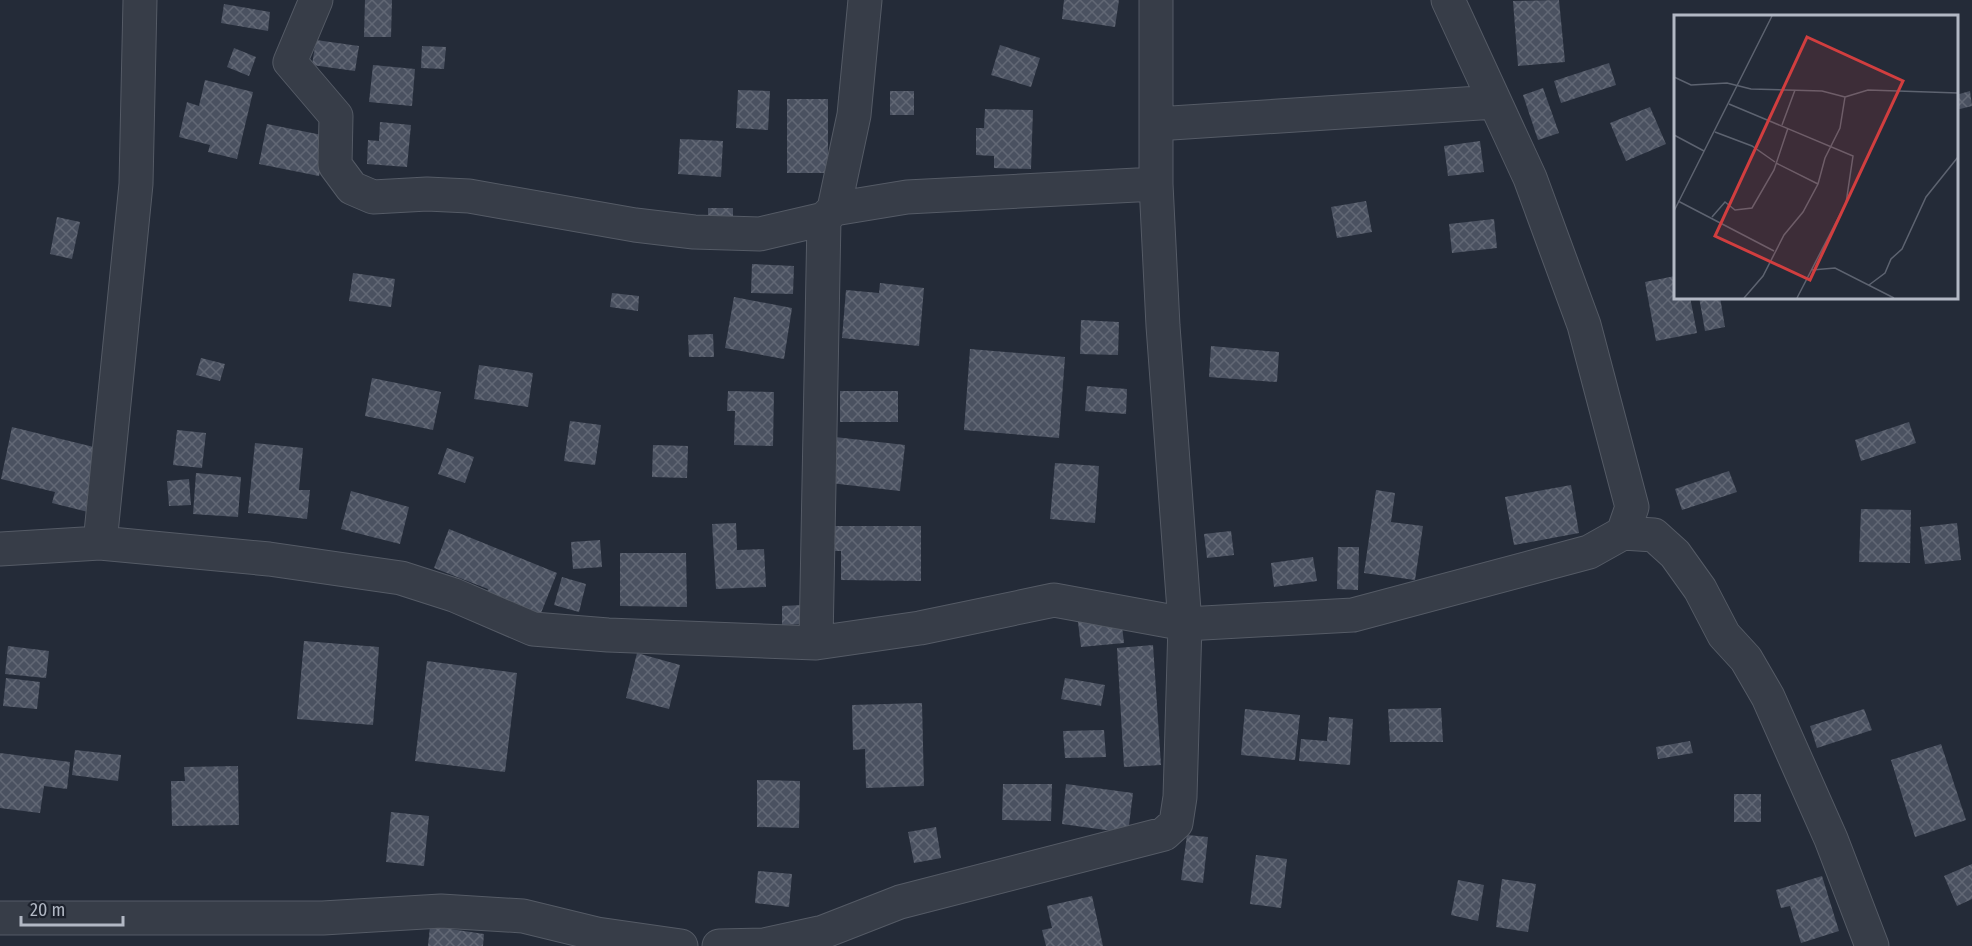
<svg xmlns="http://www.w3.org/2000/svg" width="1972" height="946" font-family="'Fira Sans Condensed',sans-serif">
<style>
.building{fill:url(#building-cross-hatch)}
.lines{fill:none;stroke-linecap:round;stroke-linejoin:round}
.minor-casing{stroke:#555b66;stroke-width:35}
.minor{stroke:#373d48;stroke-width:33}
.inset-road{fill:none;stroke:#5d6370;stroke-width:1.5}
.view{fill:#d13e3f;fill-opacity:0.15;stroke:#d13e3f;stroke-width:3}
.inset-edge{fill:none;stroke:#b2b8c4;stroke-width:3}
</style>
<defs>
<pattern id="building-cross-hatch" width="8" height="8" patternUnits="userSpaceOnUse" patternTransform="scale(1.5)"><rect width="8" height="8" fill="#4a5160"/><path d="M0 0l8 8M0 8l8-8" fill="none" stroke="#626875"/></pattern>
</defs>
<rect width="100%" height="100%" fill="#242b38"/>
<!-- building -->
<path class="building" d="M365,0H392L391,37H364Z
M1064,0H1119L1115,27L1062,19Z
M1559,0L1565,62L1518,66L1513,1Z
M224,4L270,12L268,31L221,23Z
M316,40L359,46L355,71L312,65Z
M1000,45L1040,58L1031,87L991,75Z
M422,46L446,47L444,69L421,68Z
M234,48L256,57L249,76L227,67Z
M1609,63L1616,85L1561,103L1554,81Z
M373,65L415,69L412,106L369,102Z
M205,80L253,92L237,159L208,152L210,145L179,137L187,102L199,106Z
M1543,88L1559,133L1538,140L1523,95Z
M738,90L770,91L768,130L736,128Z
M890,91H914V115H890Z
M1970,91L1972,106L1956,110V95Z
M787,99H828V173H787Z
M1650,107L1666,144L1626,161L1610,123Z
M985,109L1033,110L1031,169L994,168V156L976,155V128H984Z
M380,122L411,125L407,167L367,164L368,140L379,141Z
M267,124L327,136L319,176L259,164Z
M680,139L723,141L721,177L678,174Z
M1480,141L1484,172L1448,176L1444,146Z
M1366,201L1372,232L1337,238L1331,207Z
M708,208H733V233L708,232Z
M57,217L80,222L72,259L50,254Z
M1494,219L1497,248L1452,253L1449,224Z
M752,264L794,266L793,294L751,293Z
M353,273L395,279L391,307L349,301Z
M1675,276V297H1690L1697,333L1656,341L1645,282Z
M880,283L924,288L919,346L842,338L846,290L879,293Z
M612,293L639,296L638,311L610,307Z
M734,297L792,308L784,359L725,348Z
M1699,297H1720L1725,327L1705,331Z
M1081,320L1119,322L1118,355L1080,354Z
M713,334L714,357H689L688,335Z
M1211,346L1279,352L1277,382L1209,377Z
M970,349L1065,357L1059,438L964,430Z
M201,358L225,364L220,381L196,375Z
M479,365L533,373L528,407L474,399Z
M372,378L441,392L433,430L365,416Z
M1087,386L1127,389L1126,414L1085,411Z
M728,391L774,392L773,446L734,445L735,411H727Z
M840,391H898V422H840Z
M570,421L601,425L595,465L564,461Z
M1909,422L1916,443L1861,461L1855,440Z
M12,427L102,449L88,512L52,503L55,492L1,479Z
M177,430L206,433L202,468L173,465Z
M835,437L905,445L900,491L830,483Z
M255,443L303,448L299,490H310L307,519L248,513Z
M653,445L688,446L687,478L652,477Z
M447,448L474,457L465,483L438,474Z
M1055,463L1099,466L1095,523L1050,519Z
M1729,471L1737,492L1682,510L1675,489Z
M196,473L241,477L238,517L193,514Z
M189,479L191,505L169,506L167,481Z
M1571,485L1579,533L1514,545L1505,497Z
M1376,490L1395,493L1391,522L1423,526L1415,580L1364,573Z
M351,491L409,507L400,544L341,529Z
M1861,509L1911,510L1910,563L1859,562Z
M736,523L737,550L764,549L766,587L716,589L712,524Z
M1957,523L1961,560L1925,564L1920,527Z
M827,526H921V581L841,580V551H827Z
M449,529L557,573L539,618L486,597L488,589L434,568Z
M1231,531L1234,555L1207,558L1204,534Z
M600,540L602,567L573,569L571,542Z
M1338,547H1359L1358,590L1337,589Z
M620,553H686L687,607L620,606Z
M1313,557L1317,581L1274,587L1271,563Z
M562,577L586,584L579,612L554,605Z
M803,605V624L782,625V606Z
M1121,618L1124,643L1081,647L1078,622Z
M304,641L379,647L373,725L297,719Z
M1153,645L1161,765L1124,767L1117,648Z
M8,646L49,651L46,678L5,674Z
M637,653L680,665L669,709L626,698Z
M427,661L517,673L505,772L415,761Z
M6,678L40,682L37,709L3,706Z
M1065,678L1105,685L1101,706L1061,699Z
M922,703L924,786L866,788L865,749L853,750L852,705Z
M1441,708L1443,742H1390L1388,709Z
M1245,709L1300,715L1295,760L1241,755Z
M1864,709L1872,730L1817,748L1810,726Z
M1329,717L1353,719L1350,765L1299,761L1301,739L1327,741Z
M1104,730L1106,757L1065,758L1063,731Z
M1690,741L1693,753L1658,759L1656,747Z
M1941,744L1966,820L1915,837L1891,760Z
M75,750L121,755L118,781L72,775Z
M0,753L70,762L67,789L44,786L40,813L0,808Z
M238,766L239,825L172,826L171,781H185L184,767Z
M757,780L800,781L799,828L757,827Z
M1003,784H1052L1051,821L1002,820Z
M1066,784L1133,793L1128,833L1062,824Z
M1734,794H1761V822H1734Z
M391,812L429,816L424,866L386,862Z
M936,827L941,858L914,863L908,832Z
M1187,835L1208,837L1203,883L1181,880Z
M1256,855L1287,859L1281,908L1250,904Z
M1972,864V899L1957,906L1944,876Z
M758,871L792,874L789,907L755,903Z
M1822,876L1839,931L1801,943L1790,906L1781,908L1776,890Z
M1502,879L1536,884L1528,932L1496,927Z
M1458,880L1484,885L1478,921L1451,915Z
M1092,896L1103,946H1046L1042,930L1052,928L1047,906Z
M430,926L484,934L483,946H428Z"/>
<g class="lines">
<!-- minor casing -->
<g class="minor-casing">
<path id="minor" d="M316,0L290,62L336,116L335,165L352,188L373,197L427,194L469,196L635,225L694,232L760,234L824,219L834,209L907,197L1156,184
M1448,0L1530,178L1584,325L1632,507L1623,533
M1156,124L1495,102
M834,209L854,115L865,0
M100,543L136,184L140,0
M0,549L100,543L269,559L401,578L454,595L533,629L608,635L816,643L920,628L1054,600L1185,624L1353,615L1589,552L1623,533L1654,535L1675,554L1700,589L1724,635L1746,659L1768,697L1831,839L1872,946
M816,643L824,219
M0,918H323L441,911L523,916L597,934L681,946
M719,946L764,945L823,932L900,902L1164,834L1176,823L1180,797L1185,624L1163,326L1156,184V0"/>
</g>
<!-- minor -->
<use href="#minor" class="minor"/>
</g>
<!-- overview -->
<g transform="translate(1674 15)">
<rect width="284" height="284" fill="#242b38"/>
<path class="inset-road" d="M0,62L17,70L53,68L77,74L148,76L171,82M171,82L194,75L284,78M55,89L179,141L172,188L123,283M108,110L121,75M41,117L78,131L101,147M0,120L30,136M102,148L144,169M4,186L100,236M0,196L98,1M38,202L51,187L61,195L78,193L100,155L114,113M138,255L161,253L220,283M195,270L211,258L217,244L228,234L252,182L284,142M70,283L89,261L110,220L129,197L144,169L151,143L166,113L171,82"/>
<path class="view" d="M133,22L229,66L136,265L41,221Z"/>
<rect width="284" height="284" class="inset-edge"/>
</g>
<!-- scale -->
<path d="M21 916v9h102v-9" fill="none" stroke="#b2b8c4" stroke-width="3"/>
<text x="30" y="916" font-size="18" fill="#b2b8c4" stroke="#1d222d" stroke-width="4.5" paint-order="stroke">20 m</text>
</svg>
